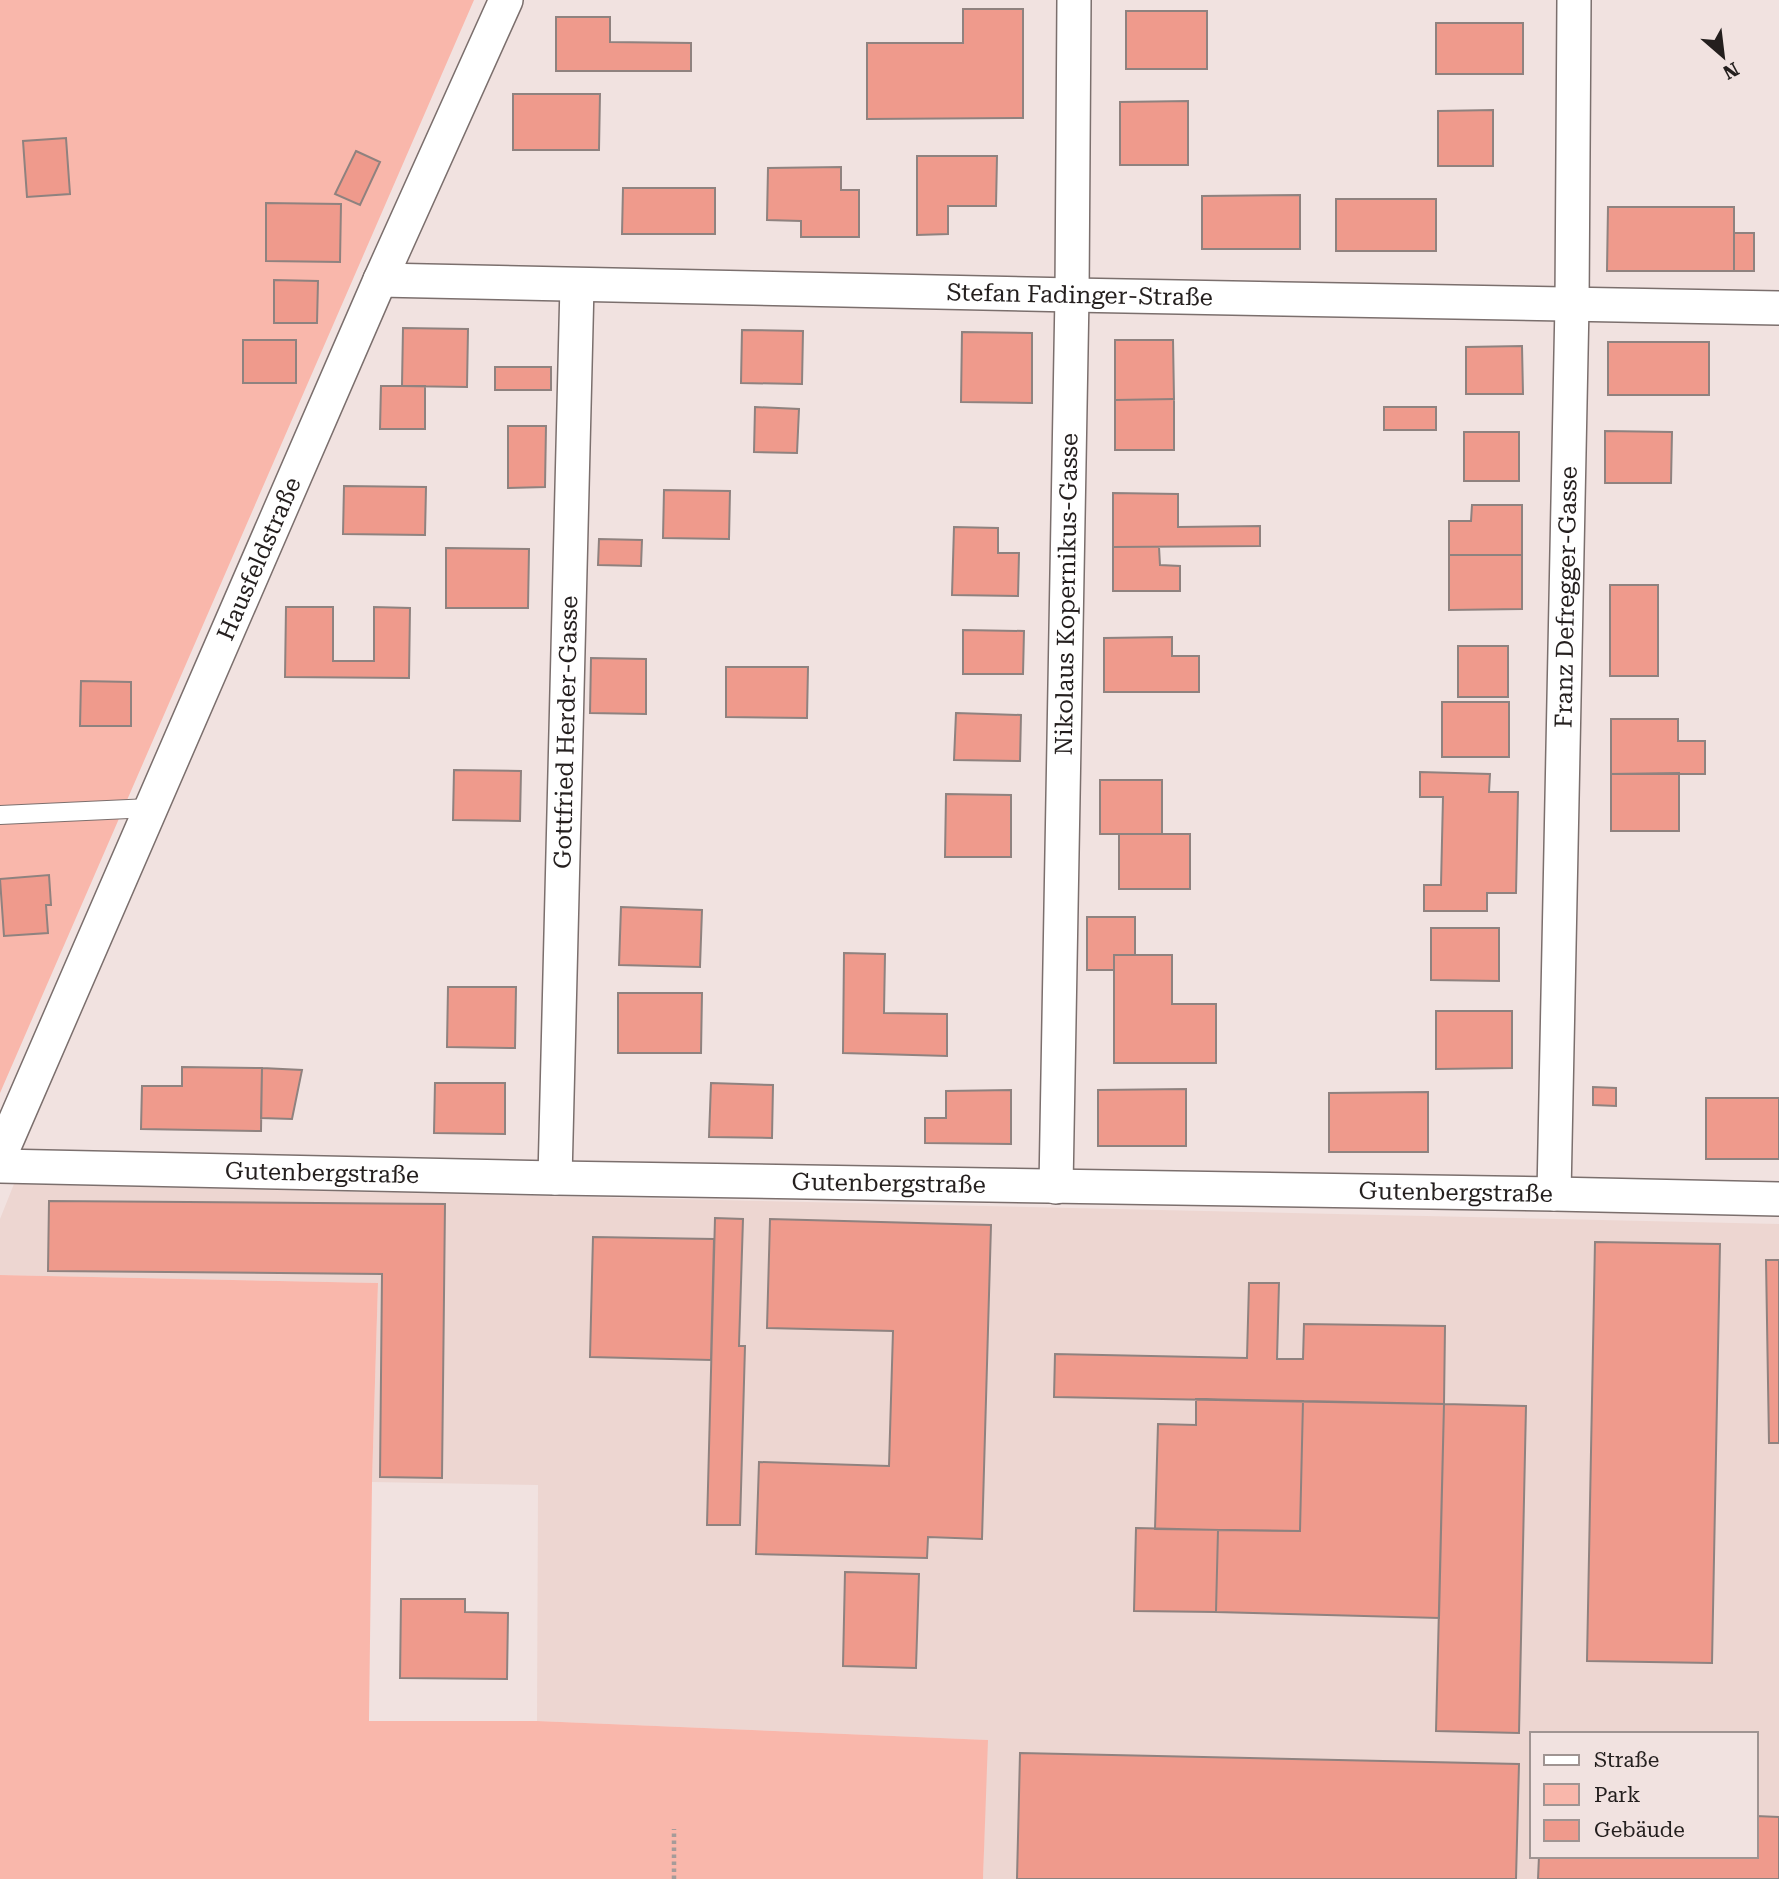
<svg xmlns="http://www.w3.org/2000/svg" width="1779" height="1879" font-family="'Roboto Serif',serif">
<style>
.built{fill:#edd6d1;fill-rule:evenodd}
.green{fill:#f9b7ab}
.building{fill:#ef9a8c;stroke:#8f827f;stroke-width:2}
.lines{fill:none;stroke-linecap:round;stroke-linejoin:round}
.lane-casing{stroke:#7b6f6d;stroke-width:20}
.street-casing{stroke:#7b6f6d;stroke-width:36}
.path{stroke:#a69b99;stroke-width:4.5;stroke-dasharray:3.5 3.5;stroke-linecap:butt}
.lane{stroke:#fff;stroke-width:18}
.street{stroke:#fff;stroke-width:33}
.labels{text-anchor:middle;stroke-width:5;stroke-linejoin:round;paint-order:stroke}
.street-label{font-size:24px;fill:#241f1e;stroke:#f1e2e0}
</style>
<rect width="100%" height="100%" fill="#f1e2e0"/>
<!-- built -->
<path class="built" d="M14,1184L1779,1224V1879H983L987,1740L537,1721L538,1485L372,1482L378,1283L0,1275V1219ZM1532,1734H1756V1856H1532Z"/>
<!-- green -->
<path class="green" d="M0,0H474L0,1093Z
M0,1275L378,1283L372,1482L369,1721H537L988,1740L983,1879H0Z"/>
<!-- building -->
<path class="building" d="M963,9H1023V118L867,119V43H963Z
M1126,11H1207V69H1126Z
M556,17H610V42L691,43V71H556Z
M1436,23H1523V74H1436Z
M513,94H600L599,150H513Z
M1188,101V165H1120V102Z
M1493,110V166H1438V111Z
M66,138L70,194L27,197L23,141Z
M356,151L380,162L360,205L335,194Z
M917,156H997L996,206H948V234L917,235Z
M841,167V190H859V237H801V221L767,220L768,168Z
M623,188H715V234H622Z
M1300,195V249H1202V196Z
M1336,199H1436V251H1336Z
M266,203L341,204L340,262L266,261Z
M1608,207H1734V271H1607Z
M1734,233H1754V271H1734Z
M274,280L318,281L317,323H274Z
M403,328L468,329L467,387L402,386Z
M742,330L803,331L802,384L741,383Z
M962,332L1032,333V403L961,402Z
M243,340H296V383H243Z
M1115,340H1173L1174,399L1115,400Z
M1608,342H1709V395H1608Z
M1522,346L1523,394H1466V347Z
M495,367H551V390H495Z
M381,386H425V429H380Z
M1174,399V450H1115V400Z
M755,407L799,409L797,453L754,452Z
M1384,407H1436V430H1384Z
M508,426H546L545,487L508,488Z
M1605,431L1672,432L1671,483H1605Z
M1464,432H1519V481H1464Z
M344,486L426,487L425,535L343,534Z
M664,490L730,491L729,539L663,538Z
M1113,493L1178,494V527L1260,526V546L1113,547Z
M1472,505H1522V555H1449V521H1471Z
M954,527L998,528V553H1019L1018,596L952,595Z
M599,539L642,540L641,566L598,565Z
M1113,547H1159L1160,565L1180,566V591H1113Z
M446,548L529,549L528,608H446Z
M1449,555H1522V609L1449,610Z
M1610,585H1658V676H1610Z
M286,607H333V661H374V607L410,608L409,678L285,677Z
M963,630L1024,631L1023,674H963Z
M1172,637V656H1199V692H1104V638Z
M1458,646H1508V697H1458Z
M591,658L646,659V714L590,713Z
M726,667H808L807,718L726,717Z
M81,681L131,682V726H80Z
M1442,702H1509V757H1442Z
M956,713L1021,715L1020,761L954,760Z
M1611,719H1678V741H1705V774H1611Z
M454,770L521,771L520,821L453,820Z
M1420,772L1490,774L1489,792H1518L1516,893H1487V911H1424V885H1441L1443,797H1420Z
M1679,773V831H1611V774Z
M1100,780H1162V834H1100Z
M946,794L1011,795V857H945Z
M1119,834H1190V889H1119Z
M49,875L51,905H46L48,933L4,936L0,879Z
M621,907L702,910L700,967L619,965Z
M1087,917H1135V955H1114V970H1087Z
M1431,928H1499V981L1431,980Z
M844,953L885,954L884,1013L947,1014V1056L843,1053Z
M1114,955H1172V1004H1216V1063H1114Z
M448,987H516L515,1048L447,1047Z
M618,993H702L701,1053H618Z
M1436,1011H1512V1068L1436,1069Z
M182,1067L262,1068L261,1131L141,1129L142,1086H182Z
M262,1068L302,1070L292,1119L261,1118Z
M435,1083H505V1134L434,1133Z
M711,1083L773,1085L772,1138L709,1137Z
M1593,1087L1616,1088V1106L1593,1105Z
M1186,1089V1146H1098V1090Z
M1011,1090V1144L925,1143V1118H946V1091Z
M1428,1092V1152H1329V1093Z
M1706,1098H1779V1159H1706Z
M49,1201L445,1204L442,1478L380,1477L382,1274L48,1271Z
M715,1218L743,1219L739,1346H745L740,1525H707Z
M770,1219L991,1225L982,1539L928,1537L927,1558L756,1554L759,1462L889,1466L893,1331L767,1328Z
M593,1237L714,1239L711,1360L590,1357Z
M1595,1242L1720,1244L1712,1663L1587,1661Z
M1766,1260H1779V1443H1769Z
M1249,1283H1279L1277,1359H1303L1304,1324L1445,1326L1444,1404L1054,1397L1055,1354L1247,1358Z
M1196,1399L1303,1401L1300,1531L1155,1529L1158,1424L1196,1425Z
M1303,1401L1444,1404L1439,1618L1216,1612L1218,1530L1300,1531Z
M1444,1404L1526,1406L1519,1733L1436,1731Z
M1136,1528L1218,1530L1216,1612L1134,1611Z
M845,1572L919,1574L916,1668L843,1666Z
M401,1599H465V1612L508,1613L507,1679L400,1678Z
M1020,1753L1519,1764L1516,1879H1017Z
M1756,1816L1779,1817V1879H1538L1539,1856H1756Z"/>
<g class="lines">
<!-- lane casing -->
<g class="lane-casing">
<path id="lane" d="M0,815L150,808"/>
</g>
<!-- street casing -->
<g class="street-casing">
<g id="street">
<path id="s1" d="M380,280L1072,295L1779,308"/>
<path id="s2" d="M0,1156L380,280L506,0"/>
<path id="s3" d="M0,1166L555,1178L1554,1194L1779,1199"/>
<path id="s4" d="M555,1178L577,285"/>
<path id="s5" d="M1056,1187L1072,295L1074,0"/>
<path id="s6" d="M1554,1194L1572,304L1574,0"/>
</g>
</g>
<!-- path -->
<path class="path" d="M674,1879V1829"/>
<!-- lane -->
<use href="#lane" class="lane"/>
<!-- street -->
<use href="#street" class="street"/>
</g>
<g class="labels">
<!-- street labels -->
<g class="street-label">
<text dy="8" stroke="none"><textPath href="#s1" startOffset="700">Stefan Fadinger-Straße</textPath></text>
<text dy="8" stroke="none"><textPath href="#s2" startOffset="651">Hausfeldstraße</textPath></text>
<text dy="8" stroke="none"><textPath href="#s5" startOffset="593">Nikolaus Kopernikus-Gasse</textPath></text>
<text dy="8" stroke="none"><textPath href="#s6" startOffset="597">Franz Defregger-Gasse</textPath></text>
<text dy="8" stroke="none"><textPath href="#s4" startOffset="446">Gottfried Herder-Gasse</textPath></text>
<text dy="8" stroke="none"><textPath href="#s3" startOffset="322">Gutenbergstraße</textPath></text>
<text dy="8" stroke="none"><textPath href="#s3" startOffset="889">Gutenbergstraße</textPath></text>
<text dy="8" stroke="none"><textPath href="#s3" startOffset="1456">Gutenbergstraße</textPath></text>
</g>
</g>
<!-- legend -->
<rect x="1530" y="1732" width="228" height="126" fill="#f1e2e0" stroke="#9f9492" stroke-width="2"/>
<rect x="1544" y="1755" width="35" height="10" fill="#ffffff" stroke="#9f9492" stroke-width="2"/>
<text x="1594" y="1767" font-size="21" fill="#241f1e">Straße</text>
<rect x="1544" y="1784" width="35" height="21" fill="#f9b7ab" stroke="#9f9492" stroke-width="2"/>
<text x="1594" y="1802" font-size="21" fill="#241f1e">Park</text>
<rect x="1544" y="1820" width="35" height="21" fill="#ef9a8c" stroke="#9f9492" stroke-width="2"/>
<text x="1594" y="1837" font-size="21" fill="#241f1e">Gebäude</text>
<!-- north arrow -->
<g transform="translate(1723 56) rotate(152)" stroke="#f1e2e0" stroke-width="5" paint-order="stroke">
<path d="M0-5L12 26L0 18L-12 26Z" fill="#241f1e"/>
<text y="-10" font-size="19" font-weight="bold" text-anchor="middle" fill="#241f1e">N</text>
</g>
</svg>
